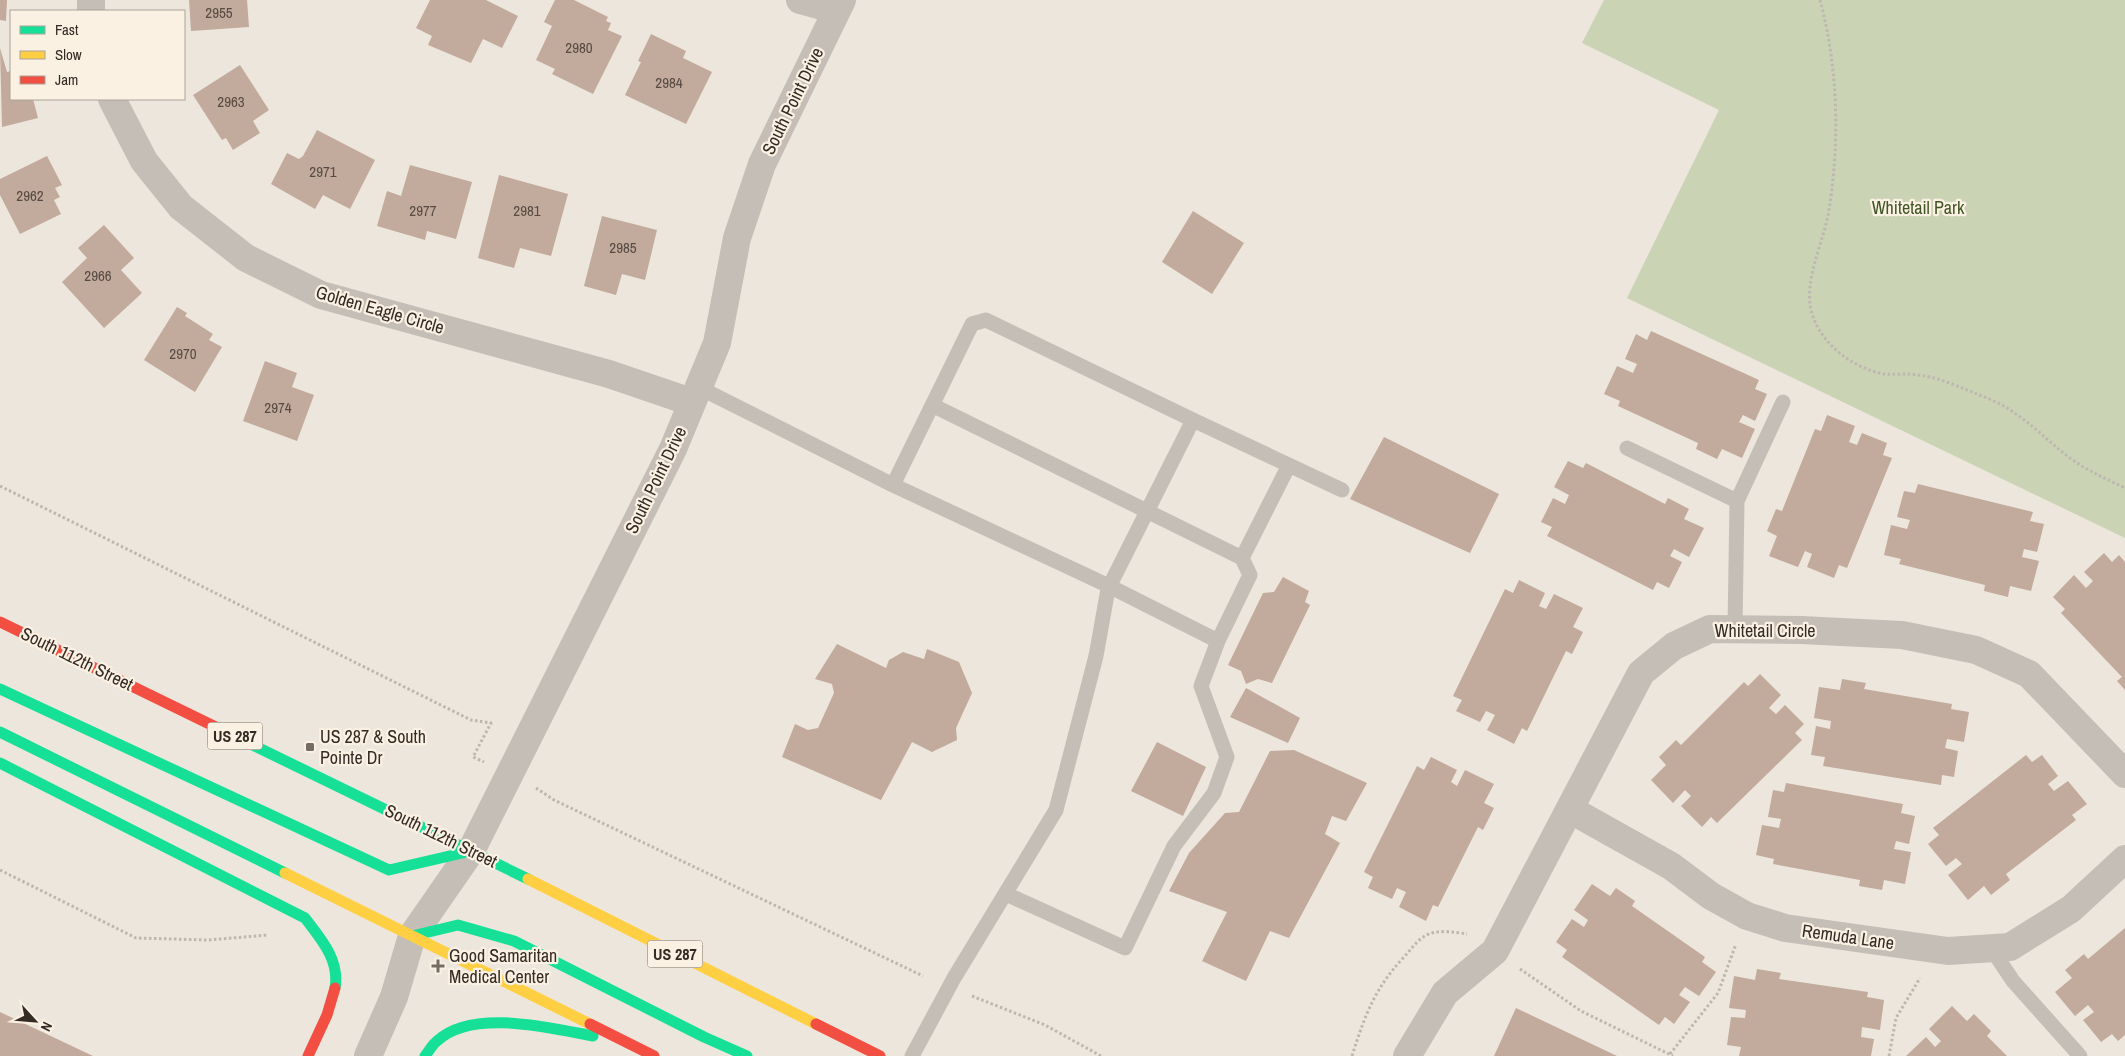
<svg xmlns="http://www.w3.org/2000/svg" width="2125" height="1056" font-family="'Archivo Narrow',sans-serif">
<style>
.green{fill:#cbd3b5}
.building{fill:#c2aa9c}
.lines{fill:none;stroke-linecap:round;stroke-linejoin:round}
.path{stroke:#beb7af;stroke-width:3;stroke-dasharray:2.5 2.5;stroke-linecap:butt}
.lane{stroke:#c5beb6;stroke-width:15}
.street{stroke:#c5beb6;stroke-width:28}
.fast{stroke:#16e098;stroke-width:11}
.slow{stroke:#ffcf43;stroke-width:11}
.jam{stroke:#f24e42;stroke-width:11}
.poi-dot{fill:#756c65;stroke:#fbf1e3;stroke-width:2}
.labels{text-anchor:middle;stroke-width:4.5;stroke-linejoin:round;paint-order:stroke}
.number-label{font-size:15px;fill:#584b43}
.shield{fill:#fbf1e3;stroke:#70665e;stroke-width:1}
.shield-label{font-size:16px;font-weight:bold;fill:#352b25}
.street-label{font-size:18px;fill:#352b25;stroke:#fbf1e3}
.park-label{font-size:18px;fill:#415626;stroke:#fbf1e3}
.poi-label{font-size:18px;fill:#352b25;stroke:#fbf1e3;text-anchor:start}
</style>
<rect width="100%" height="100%" fill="#ede6dc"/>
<!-- green -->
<path class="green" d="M1604,0H2125V538L1627,298L1719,110L1582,43Z"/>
<!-- building -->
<path class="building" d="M0,0H7L6,21L0,20Z
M189,0H247L249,27L191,31Z
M430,0H486L518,16L502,48L483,39L471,63L428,45L432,36L416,28Z
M555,0H574L608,17L606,21L611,23L608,30L622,36L593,94L552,74L555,69L536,60L552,26L544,22Z
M651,34L686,51L683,58L712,72L686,124L625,95L641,62L638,61Z
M0,48L7,72L11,71V99H33L38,118L2,127Z
M240,65L269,110L253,121L260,133L233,150L226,138L222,140L193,95Z
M317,130L375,160L350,209L323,195L315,209L271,184L287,153L299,159L303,156Z
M47,156L62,185L55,188L60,197L54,200L61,214L20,234L0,195V179Z
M410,165L472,182L456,239L427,231L425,240L377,226L387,191L401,196Z
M499,175L568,194L551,256L520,248L514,268L478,258Z
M1193,211L1244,243L1212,294L1162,262Z
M602,216L657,230L645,280L622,274L616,295L584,286Z
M104,225L134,258L121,270L142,293L104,328L62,282L87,258L78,248Z
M177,307L187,313L185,316L213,334L209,340L222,347L195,392L144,360Z
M1651,331L1759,380L1755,389L1767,394L1755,421L1743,415L1739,422L1755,429L1742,458L1722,449L1717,459L1696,449L1698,443L1618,406L1620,401L1604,394L1617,366L1633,373L1637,364L1625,359L1636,334L1647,340Z
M265,361L297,373L292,387L314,395L297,441L243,421Z
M1827,415L1855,426L1849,442L1857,445L1862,433L1887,443L1883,455L1892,458L1847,568L1839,565L1834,578L1807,567L1812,554L1805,551L1798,567L1769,556L1777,536L1767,531L1776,509L1782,511L1815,429L1821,431Z
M1384,437L1499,494L1470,553L1350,499Z
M1568,461L1583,468L1586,463L1665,504L1668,498L1689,509L1684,519L1704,528L1689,557L1674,549L1670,556L1682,562L1669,588L1657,582L1653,590L1547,536L1552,527L1541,522L1553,498L1565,504L1569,495L1554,487Z
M1918,484L2033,512L2030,521L2044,524L2037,552L2024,549L2022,557L2039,561L2031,591L2010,586L2008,597L1984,591L1985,585L1899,564L1901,559L1884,555L1891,525L1907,529L1910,520L1897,517L1904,491L1915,493Z
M2104,553L2112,562L2119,555L2125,562V690L2117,681L2122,677L2061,613L2065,609L2053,597L2074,575L2086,588L2093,581L2084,572Z
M1283,577L1309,591L1305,602L1310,605L1272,683L1258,679L1246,684L1241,671L1228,665L1263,593L1274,592Z
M1519,580L1545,593L1539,606L1546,609L1554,594L1583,608L1573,627L1583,632L1572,654L1566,651L1527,731L1522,728L1514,744L1487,730L1495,715L1486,711L1480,722L1456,711L1462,700L1453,696L1505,589L1513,593Z
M837,644L886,668L889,660L903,652L924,659L927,649L959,662L972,693L956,728L957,740L932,752L912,742L881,800L782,757L795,724L808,730L818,728L834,693L832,684L815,679Z
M1760,674L1781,695L1769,708L1776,714L1785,705L1804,724L1795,733L1802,740L1717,823L1711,817L1702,827L1681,806L1691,796L1685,790L1673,803L1651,780L1666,765L1659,757L1676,740L1681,745L1744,682L1748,686Z
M1842,679L1866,683L1864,689L1952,704L1951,709L1969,712L1964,742L1947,739L1945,748L1958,751L1954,777L1942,775L1941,785L1823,766L1825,757L1811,755L1816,726L1830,729L1831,721L1814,718L1819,687L1840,690Z
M1246,688L1300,718L1288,743L1230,717Z
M1157,742L1206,767L1183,816L1131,791Z
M1294,750L1367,783L1346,821L1332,816L1325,834L1340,843L1289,938L1270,931L1246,981L1202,961L1227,912L1169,891L1189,853L1225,813L1239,812L1270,751Z
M2026,755L2032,762L2042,755L2058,776L2048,784L2054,791L2068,781L2087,804L2072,815L2076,820L2006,874L2010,880L1991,895L1984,886L1968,900L1948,875L1962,864L1956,858L1946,866L1928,844L1939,835L1933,828Z
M1431,757L1457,770L1451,782L1457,786L1465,770L1494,784L1484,803L1494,808L1483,830L1478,827L1438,907L1433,905L1426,921L1399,907L1406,892L1397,888L1392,899L1368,888L1373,877L1364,872L1417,766L1424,770Z
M1786,783L1903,804L1901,813L1915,816L1909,844L1896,841L1894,849L1911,852L1905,884L1884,880L1882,890L1859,886L1860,880L1773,864L1774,859L1756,855L1762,825L1779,828L1781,819L1768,817L1773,790L1784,792Z
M1592,884L1610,896L1616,888L1635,901L1632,906L1705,957L1702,962L1716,972L1699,996L1685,987L1679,995L1690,1002L1674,1024L1665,1017L1659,1025L1562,957L1567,950L1556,942L1572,919L1584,927L1588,920L1574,910Z
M2125,928V1035L2118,1041L2112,1034L2101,1042L2083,1020L2094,1012L2088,1005L2075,1016L2055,992L2072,978L2065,970L2084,954L2088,959Z
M1757,969L1781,973L1779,979L1868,992L1867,997L1884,1000L1880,1030L1862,1027L1861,1037L1874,1039L1871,1056H1739L1741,1047L1727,1045L1731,1017L1745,1018L1746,1010L1729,1008L1734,976L1755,980Z
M1952,1006L1967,1021L1974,1014L1991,1031L1987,1036L2007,1056H1906L1926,1037L1935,1047L1941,1041L1929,1029Z
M1516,1008L1617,1056H1494Z
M0,1012L93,1056H0Z"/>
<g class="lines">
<!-- path -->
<path class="path" d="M1820,0C1838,67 1840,141 1829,210C1824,242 1804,278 1811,310C1819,343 1852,368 1884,374C1895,375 1907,373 1918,375C1937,377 1955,385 1972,392C1987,398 2003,404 2016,414C2034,426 2049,442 2066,455C2084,469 2104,478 2125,488
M0,486L471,720L491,723L473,757L484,762
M536,788L554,800L923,976
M0,870L136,938L208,940L268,935
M1520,969L1581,1011L1673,1056
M972,996L1045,1025L1101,1056
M1670,1054L1718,993L1736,944
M1352,1056C1365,1015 1374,990 1403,958C1410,951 1416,941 1425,936C1436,929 1455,932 1467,934
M1889,1056L1896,1018L1920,978"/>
<!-- lane -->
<path class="lane" d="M698,387L893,485L972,324L986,320L1193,420
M932,405L1242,558
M1627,448L1737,501L1735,629
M893,485L1109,586L1218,641
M1737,501L1783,402
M1006,894L1125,948L1174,846L1214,793L1227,757L1201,686L1218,641L1250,575L1242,558L1289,465
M1991,948L2013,981L2080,1056
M912,1056L954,978L1056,810L1096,656L1108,589L1193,420L1342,490"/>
<!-- street -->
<path class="street" d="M91,0V11
M800,0L837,10
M112,99L144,161L181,207L246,258L321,295L609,374L691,402
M1571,810L1671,866L1711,896L1747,916L1785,928L1948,951L2010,947L2071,909L2125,859
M368,1056L394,997L412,936L471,851L673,449L717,343L737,238L762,164L842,0
M1407,1056L1445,993L1495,951L1641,673L1674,646L1710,629L1801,630L1902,635L1976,650L2029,674L2125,774"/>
<!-- fast -->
<path class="fast" d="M0,689L389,870L471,851
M0,732L285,873
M226,732L528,879
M0,763L305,918C321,939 340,960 335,988
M412,936L458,925L514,941L704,1037L747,1056
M425,1056C429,1051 432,1045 437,1041C472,1008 551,1028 593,1036"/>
<!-- slow -->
<path class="slow" d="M285,873L590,1024
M528,879L816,1024"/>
<!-- jam -->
<path class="jam" d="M0,622L226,732
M590,1024L654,1056
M816,1024L880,1056
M308,1056L327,1015L335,988"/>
</g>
<!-- markers -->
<g class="poi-dot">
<rect x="305" y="742" width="10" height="10" rx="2.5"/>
<path d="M435.5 958.5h5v5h5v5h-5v5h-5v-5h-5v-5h5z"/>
</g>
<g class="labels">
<!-- number labels -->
<g class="number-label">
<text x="219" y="18">2955</text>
<text x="579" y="53">2980</text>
<text x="669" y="88">2984</text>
<text x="231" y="107">2963</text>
<text x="323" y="177">2971</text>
<text x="30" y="201">2962</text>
<text x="423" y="216">2977</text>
<text x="527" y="216">2981</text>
<text x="623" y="253">2985</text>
<text x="98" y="281">2966</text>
<text x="183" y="359">2970</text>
<text x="278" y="413">2974</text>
</g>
<!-- shield labels -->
<g class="shield">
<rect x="207.5" y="722.5" width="55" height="27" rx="4"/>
<rect x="647.5" y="940.5" width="55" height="27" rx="4"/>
</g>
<g class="shield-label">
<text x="235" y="742">US 287</text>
<text x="675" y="960">US 287</text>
</g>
<!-- street labels -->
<g class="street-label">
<text transform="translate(793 101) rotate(-64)" y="6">South Point Drive</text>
<text transform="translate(380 310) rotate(16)" y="6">Golden Eagle Circle</text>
<text transform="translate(656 480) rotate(-64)" y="6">South Point Drive</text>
<text x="1765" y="637">Whitetail Circle</text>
<text transform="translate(77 659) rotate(26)" y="6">South 112th Street</text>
<text transform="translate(441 836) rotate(26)" y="6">South 112th Street</text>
<text transform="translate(1848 937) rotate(8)" y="6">Remuda Lane</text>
</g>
<!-- park labels -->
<g class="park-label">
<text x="1918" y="214">Whitetail Park</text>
</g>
<!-- poi labels -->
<g class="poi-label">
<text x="320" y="743">US 287 &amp; South<tspan x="320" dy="21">Pointe Dr</tspan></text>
<text x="449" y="962">Good Samaritan<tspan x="449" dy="21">Medical Center</tspan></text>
</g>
</g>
<!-- legend -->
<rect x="10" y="10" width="175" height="90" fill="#fbf1e3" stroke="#aca297"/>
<rect x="20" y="26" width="25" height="8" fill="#16e098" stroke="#aca297"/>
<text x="55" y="35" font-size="15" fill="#352b25">Fast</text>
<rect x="20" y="51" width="25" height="8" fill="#ffcf43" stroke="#aca297"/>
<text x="55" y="60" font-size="15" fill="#352b25">Slow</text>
<rect x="20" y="76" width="25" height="8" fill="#f24e42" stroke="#aca297"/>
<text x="55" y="85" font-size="15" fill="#352b25">Jam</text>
<!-- north arrow -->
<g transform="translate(35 1021) rotate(116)" stroke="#fbf1e3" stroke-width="4" paint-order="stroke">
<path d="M0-4L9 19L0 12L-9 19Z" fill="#352b25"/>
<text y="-8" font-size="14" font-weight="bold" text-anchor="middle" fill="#352b25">N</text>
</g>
</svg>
